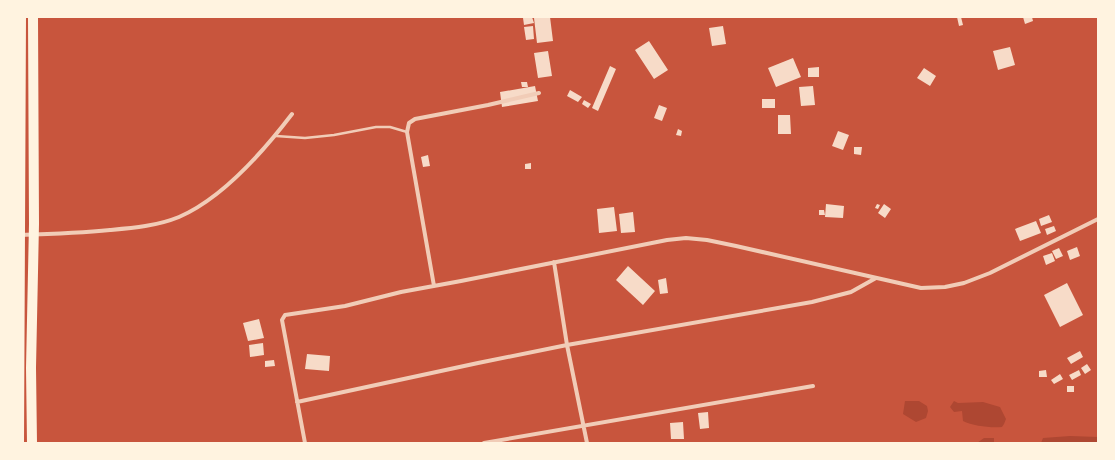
<svg xmlns="http://www.w3.org/2000/svg" width="1115" height="460" font-family="Commissioner,sans-serif">
<style>
.green{fill:#ae4732}
.building{fill:#f7dbc8}
.lines{fill:none;stroke-linecap:round;stroke-linejoin:round}
.service{stroke:#f1ccb7;stroke-width:2.5}
.minor{stroke:#f1ccb7;stroke-width:4}
.motorway{stroke:#fff3e0;stroke-width:10}
</style>
<rect width="100%" height="100%" fill="#c8553d"/>
<!-- green -->
<path class="green" d="M905,401H919L927,406L928,411L926,418L916,422L903,414Z
M954,401L958,403L983,402L1000,407L1006,419L1004,424L1002,427C990,428 973,426 963,421L962,411L954,412L950,407Z
M1070,436L1098,437V443H1041L1043,438Z
M984,438H994V443H977Z"/>
<!-- building -->
<path class="building" d="M532,17L534,23L524,25L523,18Z
M550,17L553,41L537,43L534,18Z
M957,17H961L963,25L959,26Z
M1023,17H1032L1033,21L1025,24Z
M533,26L534,39L526,40L524,27Z
M723,26L726,44L712,46L709,28Z
M649,41L668,70L654,79L635,50Z
M1010,47L1015,65L998,70L993,51Z
M548,51L552,76L538,78L534,53Z
M793,58L801,77L776,87L768,68Z
M610,66L616,69L598,111L592,108Z
M819,67V77H808V68Z
M924,68L936,76L930,86L917,78Z
M521,82H527L528,87H522Z
M535,86L538,101L502,107L500,92Z
M813,86L815,105L801,106L799,87Z
M570,90L582,97L578,102L567,96Z
M762,99H775V108H762Z
M584,100L591,104L588,108L582,104Z
M659,105L667,108L662,121L654,118Z
M778,115H790L791,134H778Z
M678,129L682,131L681,136L676,135Z
M838,131L849,135L843,150L832,146Z
M854,147H862L861,155L854,154Z
M428,155L430,166L423,167L421,157Z
M531,163V169H525V164Z
M826,204L844,206L843,218L825,217Z
M877,204L880,205L878,209L875,208Z
M884,204L891,209L885,218L878,213Z
M614,207L617,231L599,233L597,209Z
M819,210H824L825,215H819Z
M633,212L635,232L621,233L619,214Z
M1049,215L1052,222L1041,226L1039,219Z
M1036,221L1041,233L1020,241L1015,229Z
M1054,226L1056,231L1047,235L1045,229Z
M1077,247L1080,256L1070,260L1067,251Z
M1059,248L1063,256L1056,259L1052,251Z
M1052,253L1055,261L1046,265L1043,256Z
M628,266L655,291L643,305L616,280Z
M666,278L668,293L660,294L658,280Z
M1067,283L1083,315L1060,327L1044,295Z
M259,319L264,338L248,341L243,323Z
M263,343L264,355L250,357L249,345Z
M1080,351L1083,357L1071,364L1067,358Z
M307,354L330,356L329,371L305,369Z
M274,360L275,366L265,367V361Z
M1087,364L1091,370L1085,374L1081,368Z
M1046,370L1047,377H1039V371Z
M1079,370L1081,375L1072,380L1069,375Z
M1060,374L1063,379L1054,384L1051,380Z
M1067,386H1074V392H1067Z
M708,412L709,428L700,429L698,413Z
M683,422L684,439H671L670,423Z"/>
<g class="lines">
<!-- service -->
<path class="service" d="M276,136L305,138L334,135L376,127H390L407,132"/>
<!-- minor -->
<path class="minor" d="M19,235C50,234 80,233 110,230C133,228 157,226 179,217C223,198 263,152 292,114
M554,262L567,345L587,443
M434,286L407,132L409,123L415,119L488,105L539,93
M297,402L478,363L567,345L812,302L851,292L876,278
M305,443L282,320L285,315L345,306L401,292L461,281L667,240L686,238L707,240L736,246L921,288L945,287L964,283L990,273L1098,219
M484,443L813,386"/>
<!-- motorway -->
<path class="motorway" d="M19,443L21,17
M32,443L31,368L34,224L33,17"/>
</g>
<!-- border -->
<rect width="1115" height="460" fill="none" stroke="#fff3e0" stroke-width="36"/>
</svg>
